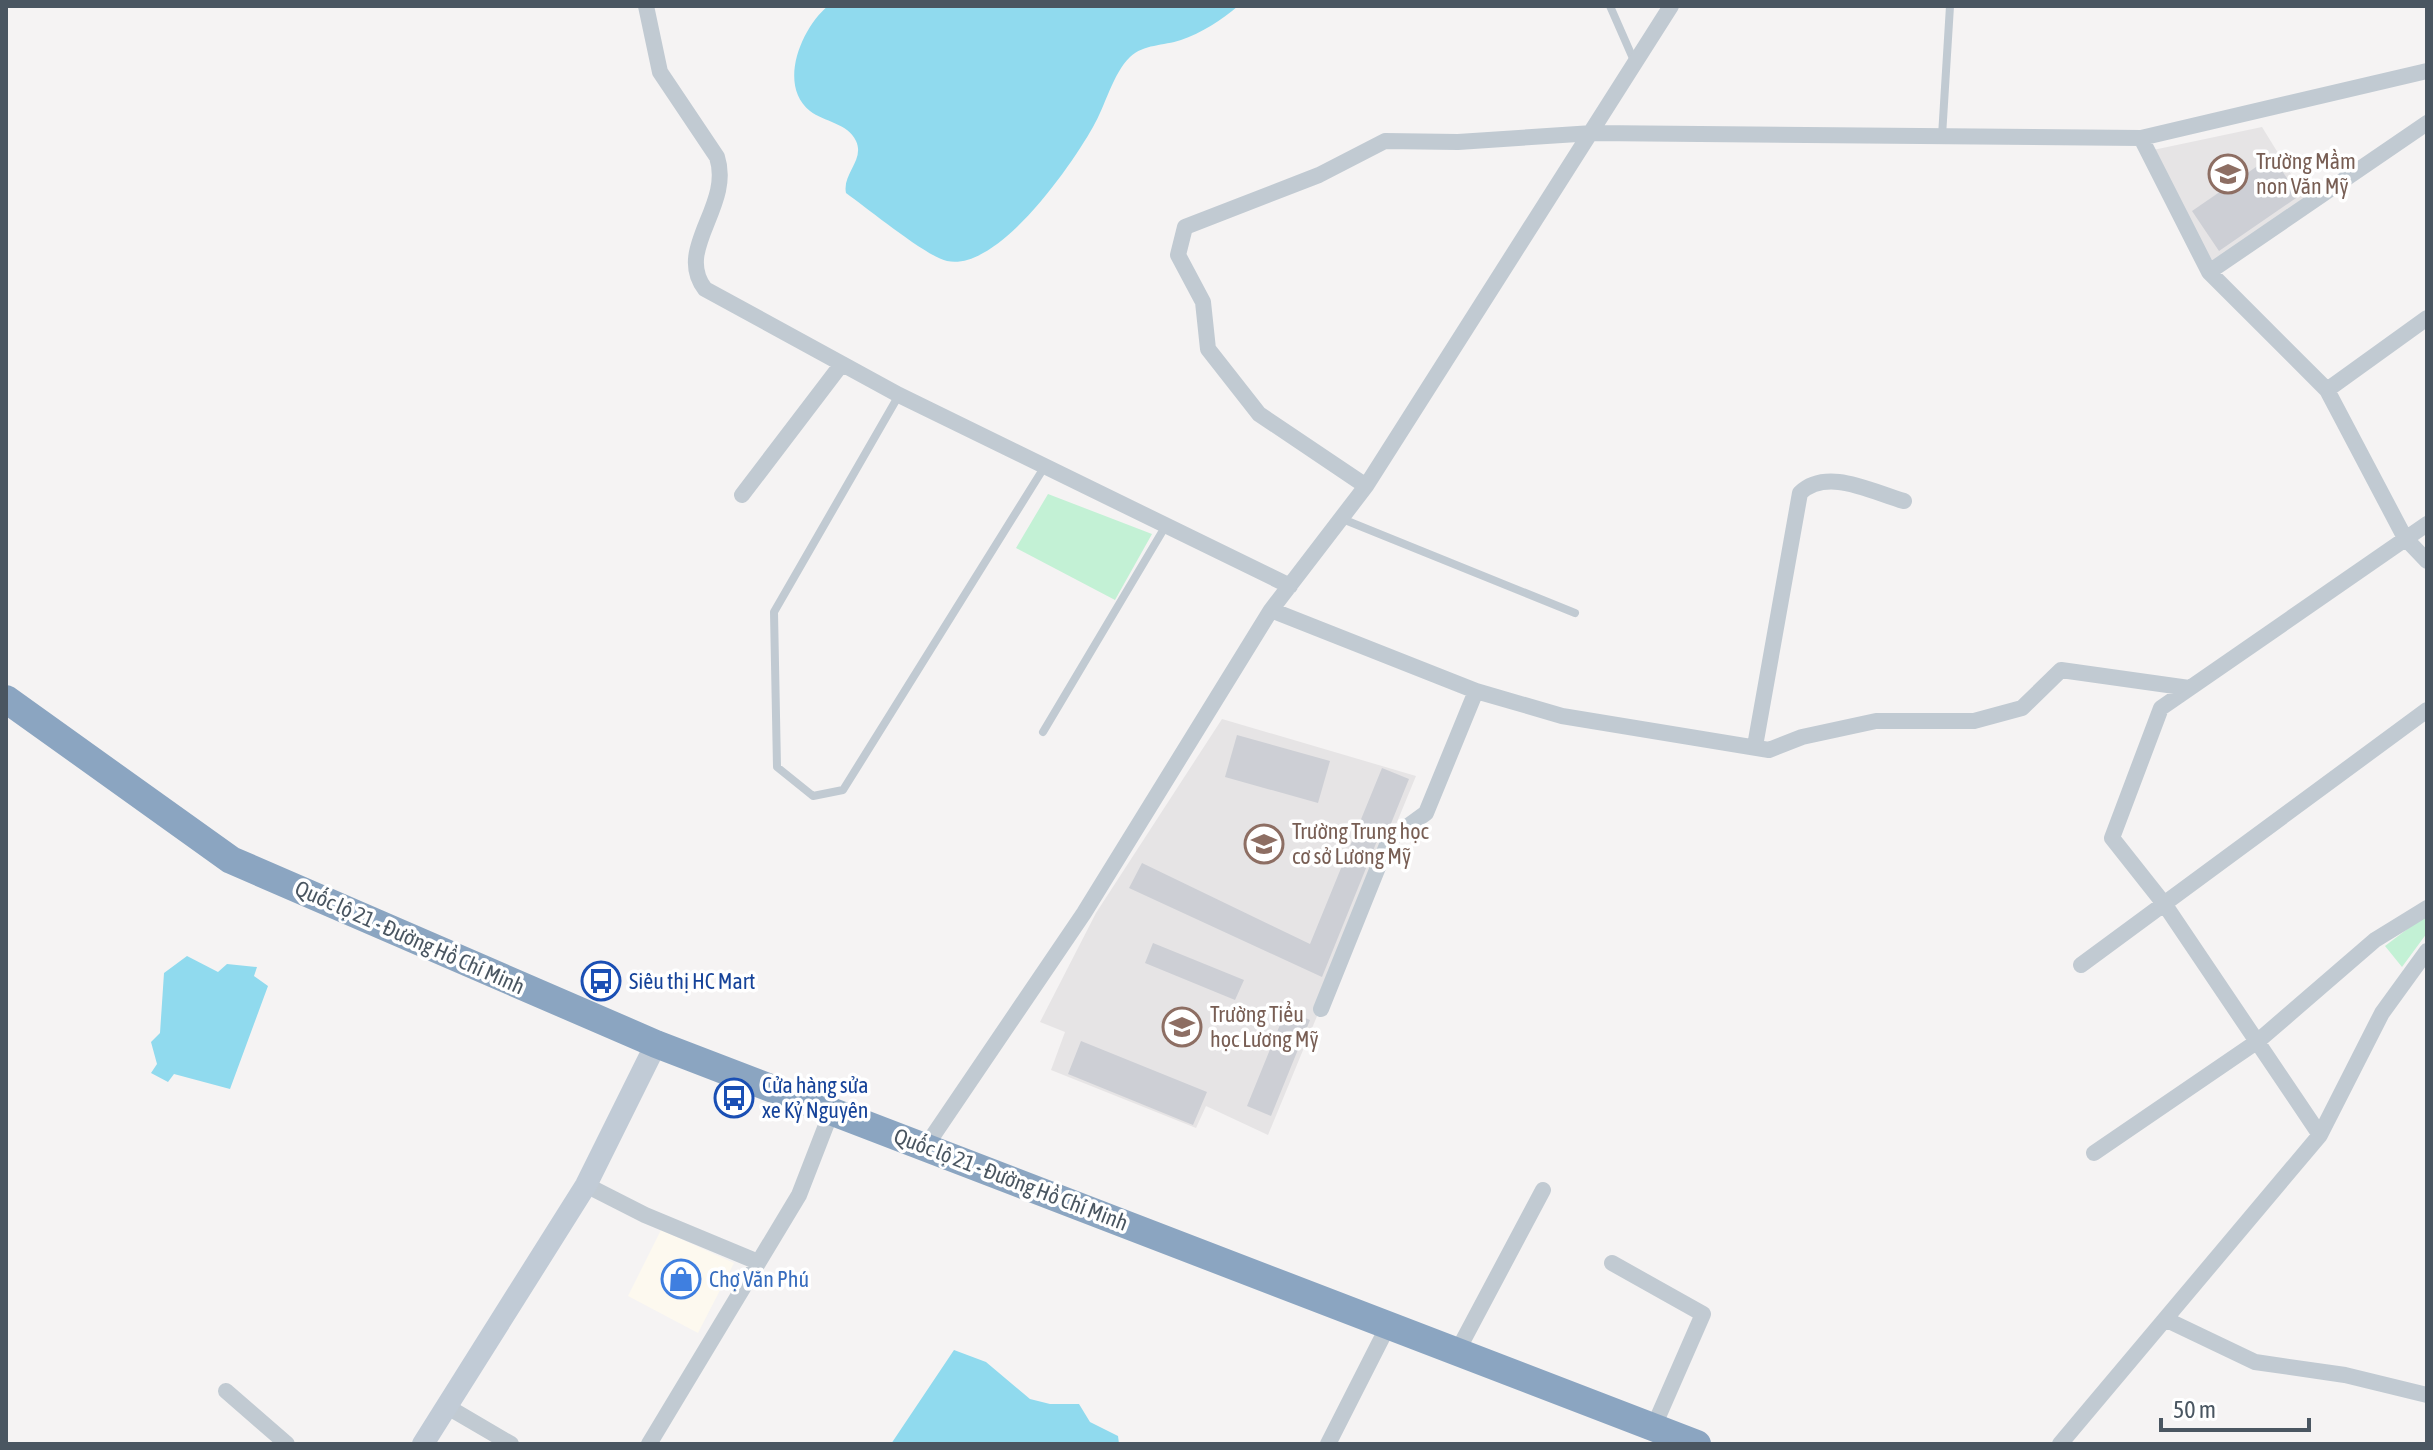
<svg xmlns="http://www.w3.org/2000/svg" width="2433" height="1450" font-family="'Asap Condensed',sans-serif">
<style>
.commercial{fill:#fdf9ef}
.education{fill:#e6e4e5}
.green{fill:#c3f1d5}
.water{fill:#90daee}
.building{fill:#cdcfd5}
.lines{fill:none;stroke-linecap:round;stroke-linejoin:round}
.lane{stroke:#c1cad2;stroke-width:8}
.street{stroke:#c1cad2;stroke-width:16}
.secondary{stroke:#c1cbd6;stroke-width:22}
.highway{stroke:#8ba5c1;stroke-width:28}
.labels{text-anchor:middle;stroke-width:7;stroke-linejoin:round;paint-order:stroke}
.education-label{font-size:22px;fill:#785e54;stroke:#fff;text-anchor:start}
.street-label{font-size:22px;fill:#4a5661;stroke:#fff}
.transit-label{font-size:22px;fill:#164399;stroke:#fff;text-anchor:start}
.shop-label{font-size:22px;fill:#366cbe;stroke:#fff;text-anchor:start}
</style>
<rect width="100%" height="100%" fill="#f5f3f3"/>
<!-- commercial -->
<path class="commercial" d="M661,1230L734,1263L698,1333L628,1296Z"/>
<!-- education -->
<path class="education" d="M2262,127L2305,197L2212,266L2153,150Z
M1222,719L1416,776L1268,1135L1206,1106L1196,1128L1051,1070L1065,1032L1040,1022L1096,913Z"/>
<!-- green -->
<path class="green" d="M1048,494L1152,534L1115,600L1016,548Z
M2427,914V933L2402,967L2385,946Z"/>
<!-- water -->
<path class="water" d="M828,6H1238C1223,19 1200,34 1181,40C1163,46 1144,44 1130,57C1113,73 1105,107 1093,127C1071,166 998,272 947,261C927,257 867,208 846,193C842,174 865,160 856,141C848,123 824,122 810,111C777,85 802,27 828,6Z
M187,956L218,972L227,964L257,967L254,976L268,986L230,1089L174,1074L168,1082L151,1073L157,1064L151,1042L160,1033L164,973Z
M954,1350L986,1362L1030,1399L1050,1404H1079L1090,1422L1118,1436L1119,1444H891Z"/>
<!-- building -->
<path class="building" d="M2272,156L2299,196L2219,251L2192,211Z
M1237,735L1330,761L1318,803L1225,777Z
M1382,768L1409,779L1390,826L1379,836L1322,977L1129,888L1142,863L1310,944Z
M1153,943L1244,980L1235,1000L1145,963Z
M1286,1010L1310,1020L1271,1116L1247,1106Z
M1081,1041L1207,1092L1193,1125L1068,1074Z"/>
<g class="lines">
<!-- lane -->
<path class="lane" d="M1610,6L1635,63
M1942,136L1950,6
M899,395L774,612L777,767L813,796L843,790L1045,466
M1340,518L1575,613
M1043,732L1165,527"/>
<!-- street -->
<path class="street" d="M646,6L660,72L717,157C733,206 674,249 705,289L899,395L1290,586
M2141,138L2209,272L2327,390L2405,538L2427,561
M2209,272L2427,123
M2327,390L2427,318
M1366,486L1259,414L1208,349L1203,302L1178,255L1185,227L1319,175L1385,141L1458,142L1593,133L2141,138L2427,71
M742,495L841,365
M1271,610L1476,691L1562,716L1769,750L1802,737L1876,721H1974L2022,708L2061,670L2189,688
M1755,746L1800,493C1827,467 1872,492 1904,501
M2081,965L2427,710
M1321,1009L1389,840L1426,813L1476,691
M2320,1135L2165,905L2112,838L2161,708L2427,524
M926,1146L1084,913L1271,610L1366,486L1671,6
M2094,1153L2258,1041L2375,940L2427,908
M586,1185L645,1215L758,1262
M1612,1263L1703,1314L1654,1426
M2167,1320L2255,1362L2345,1375L2427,1395
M1458,1350L1543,1190
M226,1391L287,1444
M446,1406L511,1444
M649,1444L799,1195L832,1110
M1328,1444L1389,1324
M2060,1444L2320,1135L2382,1013L2427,951"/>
<!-- secondary -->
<path class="secondary" d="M423,1444L586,1185L656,1044"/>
<!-- highway -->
<path class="highway" d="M6,699L231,860L656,1044L1697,1444"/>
</g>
<!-- icons -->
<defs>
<g id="school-ring" transform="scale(2)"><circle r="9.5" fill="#fff" stroke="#8d6e63" stroke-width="1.5"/><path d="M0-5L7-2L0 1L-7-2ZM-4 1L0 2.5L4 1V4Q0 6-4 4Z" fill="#8d6e63"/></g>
<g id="bus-ring" transform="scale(2)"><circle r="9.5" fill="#fff" stroke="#1a4fb4" stroke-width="1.5"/><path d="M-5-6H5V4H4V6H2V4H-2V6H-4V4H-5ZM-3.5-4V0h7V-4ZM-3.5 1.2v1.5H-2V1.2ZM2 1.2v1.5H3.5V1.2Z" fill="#1a4fb4"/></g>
<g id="shop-ring" transform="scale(2)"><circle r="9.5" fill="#fff" stroke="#3f7fe0" stroke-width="1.5"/><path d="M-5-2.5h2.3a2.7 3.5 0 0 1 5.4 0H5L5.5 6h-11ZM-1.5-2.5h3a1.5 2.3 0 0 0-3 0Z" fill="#3f7fe0"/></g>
</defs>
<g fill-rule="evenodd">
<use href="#school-ring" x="2228" y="174"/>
<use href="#school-ring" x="1264" y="844"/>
<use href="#bus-ring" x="601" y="981"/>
<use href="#school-ring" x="1182" y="1027"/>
<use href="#bus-ring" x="734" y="1098"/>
<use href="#shop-ring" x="681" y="1279"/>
</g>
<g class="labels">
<!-- education labels -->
<g class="education-label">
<text x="2256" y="169">Trường Mầm<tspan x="2256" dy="25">non Văn Mỹ</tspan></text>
<text x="1292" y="839">Trường Trung học<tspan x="1292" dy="25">cơ sở Lương Mỹ</tspan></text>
<text x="1210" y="1022">Trường Tiểu<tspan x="1210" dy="25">học Lương Mỹ</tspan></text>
</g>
<!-- street labels -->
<g class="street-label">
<text transform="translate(410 937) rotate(24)" y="8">Quốc lộ 21 - Đường Hồ Chí Minh</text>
<text transform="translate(1011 1179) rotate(21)" y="8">Quốc lộ 21 - Đường Hồ Chí Minh</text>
</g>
<!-- transit labels -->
<g class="transit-label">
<text x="629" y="989">Siêu thị HC Mart</text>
<text x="762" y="1093">Cửa hàng sửa<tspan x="762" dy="25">xe Kỷ Nguyên</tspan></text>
</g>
<!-- shop labels -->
<g class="shop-label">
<text x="709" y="1287">Chợ Văn Phú</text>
</g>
</g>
<!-- border -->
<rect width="2433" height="1450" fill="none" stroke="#4a5661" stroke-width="16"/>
<!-- scale -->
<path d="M2161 1418v12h148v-12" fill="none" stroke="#4a5661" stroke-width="4"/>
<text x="2173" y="1418" font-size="24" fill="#4a5661" stroke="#ffffff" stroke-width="6" paint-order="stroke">50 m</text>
</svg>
